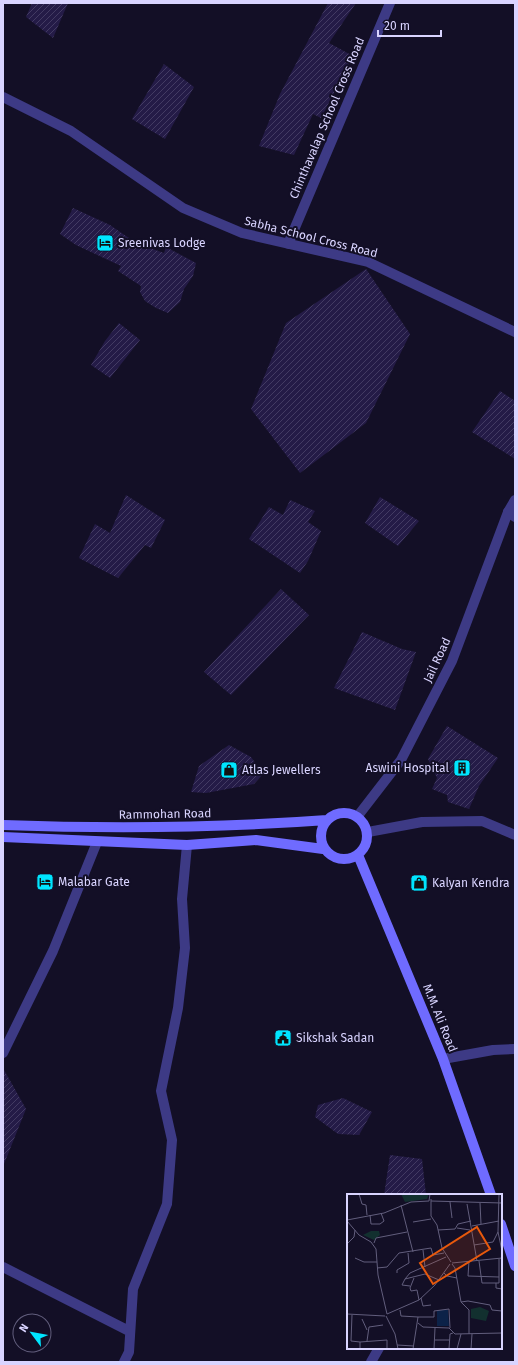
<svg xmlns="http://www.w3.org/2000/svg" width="518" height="1365" font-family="'Fira Sans',sans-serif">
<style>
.building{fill:url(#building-hatch)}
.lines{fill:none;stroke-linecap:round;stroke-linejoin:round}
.minor{stroke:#3d3a85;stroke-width:10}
.tertiary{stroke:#3d3a85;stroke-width:10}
.secondary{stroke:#6f6bff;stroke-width:10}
.labels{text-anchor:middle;stroke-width:4;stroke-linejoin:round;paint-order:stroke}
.street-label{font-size:12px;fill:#d9d4ff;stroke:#130f26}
.poi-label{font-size:12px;fill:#d9d4ff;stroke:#130f26;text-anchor:start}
.inset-road{fill:none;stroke:#625e7d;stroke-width:1}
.view{fill:#e8590c;fill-opacity:0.15;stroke:#e8590c;stroke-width:2}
.inset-edge{fill:none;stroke:#d9d4ff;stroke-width:2}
</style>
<defs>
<pattern id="building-hatch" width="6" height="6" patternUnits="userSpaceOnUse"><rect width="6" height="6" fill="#241b47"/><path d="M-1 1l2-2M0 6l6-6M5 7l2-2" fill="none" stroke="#433b63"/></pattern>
</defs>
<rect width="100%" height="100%" fill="#130f26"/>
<!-- building -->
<path class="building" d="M32,3H68L53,38L26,17Z
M328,3H356L329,43L353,56L321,118L313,114L294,155L259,146L280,94Z
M164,64L194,87L165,139L132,119Z
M73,208L110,225L136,243L164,253L166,247L196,263L193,276L184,289L180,302L168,313L156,308L145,301L140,292L141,286L118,271L121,266L76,245L60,234Z
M366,269L410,334L366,423L300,473L251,409L286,323Z
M119,323L140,340L110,378L91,365L105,341Z
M500,391L515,401V459L472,432Z
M126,495L165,520L151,548L145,545L118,578L79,558L95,524L110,533Z
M380,497L419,521L398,546L365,523Z
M290,500L315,511L308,522L321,531L308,561L300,573L249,539L269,507L283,515Z
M281,589L309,615L231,695L204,672Z
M362,632L402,649L416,652L395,710L334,688Z
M447,726L498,758L479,786L469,809L448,802L447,795L432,789L437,778L428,759Z
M229,745L251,757L263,774L254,784L206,793L191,792L199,766Z
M3,1068L26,1109L4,1164H3Z
M343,1098L372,1112L359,1135L338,1134L315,1117L318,1105Z
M390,1155L422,1159L426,1195H384Z"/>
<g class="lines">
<!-- minor -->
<path class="minor" d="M3,97L71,131L183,208L242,233L368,262L515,332
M288,244L390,3
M508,512L515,517
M368,832L422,822L482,821L515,835
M3,1053L53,951L97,842
M443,1059L493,1050L515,1049
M3,1267L129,1331
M124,1362L129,1352L133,1289L167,1204L172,1140L161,1091L178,1008L185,948L182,899L187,845
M371,1362L379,1348"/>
<!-- tertiary -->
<path class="tertiary" d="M357,817L401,760L452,661L508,512L515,500"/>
<!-- secondary -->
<path class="secondary" d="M321 836a23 23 0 1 1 46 0a23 23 0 1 1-46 0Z
M3,825C111,829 219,828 327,820
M3,837L187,845L256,840L323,849
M358,855L443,1059L491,1195
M501,1224L515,1266"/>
</g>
<!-- icons -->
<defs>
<g id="hotel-square" transform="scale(0.9)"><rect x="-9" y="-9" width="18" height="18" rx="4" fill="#00e5ff" stroke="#130f26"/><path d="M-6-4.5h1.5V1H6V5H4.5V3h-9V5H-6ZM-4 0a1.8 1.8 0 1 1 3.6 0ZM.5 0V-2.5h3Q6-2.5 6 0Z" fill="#111"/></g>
<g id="building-square" transform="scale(0.9)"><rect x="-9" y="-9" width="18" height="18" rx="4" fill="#00e5ff" stroke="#130f26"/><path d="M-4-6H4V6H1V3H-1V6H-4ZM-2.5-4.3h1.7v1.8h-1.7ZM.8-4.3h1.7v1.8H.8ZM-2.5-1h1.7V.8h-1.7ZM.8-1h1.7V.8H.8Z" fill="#111"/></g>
<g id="shop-square" transform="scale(0.9)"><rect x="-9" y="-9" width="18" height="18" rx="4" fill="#00e5ff" stroke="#130f26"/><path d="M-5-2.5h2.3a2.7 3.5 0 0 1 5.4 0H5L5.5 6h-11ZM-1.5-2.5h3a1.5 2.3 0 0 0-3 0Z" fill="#111"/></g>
<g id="civic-square" transform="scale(0.9)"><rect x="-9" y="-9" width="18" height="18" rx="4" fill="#00e5ff" stroke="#130f26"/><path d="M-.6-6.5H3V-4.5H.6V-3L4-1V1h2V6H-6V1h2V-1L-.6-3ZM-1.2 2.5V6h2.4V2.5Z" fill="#111"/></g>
</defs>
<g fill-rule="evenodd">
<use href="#hotel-square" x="105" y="243"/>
<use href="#building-square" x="462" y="768"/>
<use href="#shop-square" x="229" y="770"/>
<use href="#hotel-square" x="45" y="882"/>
<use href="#shop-square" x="419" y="883"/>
<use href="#civic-square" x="283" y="1038"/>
</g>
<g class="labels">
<!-- street labels -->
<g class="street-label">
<text transform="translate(327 118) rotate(-67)" y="4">Chinthavalap School Cross Road</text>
<text transform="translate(311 237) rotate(14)" y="4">Sabha School Cross Road</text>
<text transform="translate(437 660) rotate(-65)" y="4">Jail Road</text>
<text transform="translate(165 814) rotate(-1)" y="4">Rammohan Road</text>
<text transform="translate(440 1018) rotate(68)" y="4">M.M. Ali Road</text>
</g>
<!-- poi labels -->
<g class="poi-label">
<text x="118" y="247">Sreenivas Lodge</text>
<text x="449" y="772" text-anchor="end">Aswini Hospital</text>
<text x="242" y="774">Atlas Jewellers</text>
<text x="58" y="886">Malabar Gate</text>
<text x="432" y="887">Kalyan Kendra</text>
<text x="296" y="1042">Sikshak Sadan</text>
</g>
</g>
<!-- overview -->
<g transform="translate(347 1194)">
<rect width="155" height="155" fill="#130f26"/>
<path d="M24,37H32L33,41L27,46L16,41ZM133,113L142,117L139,127L124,124V115Z" fill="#12302f"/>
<path d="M54,0H82L80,5L58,8Z" fill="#12302f"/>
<path d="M90,116H101L102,132H90Z" fill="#0c2248"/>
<path class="inset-road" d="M12,0L15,10L19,11L20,21M152,0L151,38L155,57M84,5V22L90,31L95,54L104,68M84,7L155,9M103,8L105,24M133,9L134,30M120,10L130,67M54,11L66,58M23,21L24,30H33L37,27L34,19M0,26L37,19L64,8L82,7L83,0M0,27L12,41L24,48L29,55L31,81L40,120M66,28L84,25M125,32L152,27M110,34L123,36M91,36L108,35L111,30L124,27M27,49L29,44L60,38M0,50L7,43L8,36M127,51L146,48L151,38M76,56L78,73M8,64L17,68H30M122,67L121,82L152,83M132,67L135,89H152V65M105,69L155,64M105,70L108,74L114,108L122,116V140M30,74L40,73L52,59L84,54L86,61L97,59M50,79V76L62,69L61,59M97,79L100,82L110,84M67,84L63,94L64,97L70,96L72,106M58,85L63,79L99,63M149,89V94L155,95V106M63,92L55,91L58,85L78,80L92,86M74,104L76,112L84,111M114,108L121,107L143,111L145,116L155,117M53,116L54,122L71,123L66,155M0,120L38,122M40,120L72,106L88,91L103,70M5,121L4,147L13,148V155M39,122L48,140L51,155M71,123H87V117L102,115L103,134M15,125L20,136M71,129L76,133L102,134L108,140L155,139M88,146H103M20,147L22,133L36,131M13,148L40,146V155M50,151L67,152M87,155L88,134M102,155L103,140L106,139M110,155L114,140M124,155L125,140"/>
<path class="view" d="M130,33L143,55L86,90L73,69Z"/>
<rect width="155" height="155" class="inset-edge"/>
</g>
<!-- border -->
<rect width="518" height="1365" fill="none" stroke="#d9d4ff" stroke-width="8"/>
<!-- north arrow -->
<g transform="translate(32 1333) rotate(302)"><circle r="19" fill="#130f26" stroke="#625e7d"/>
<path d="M0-3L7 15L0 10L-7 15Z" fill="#00e5ff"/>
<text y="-6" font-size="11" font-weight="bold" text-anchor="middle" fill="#d9d4ff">N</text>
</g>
<!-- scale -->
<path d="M378 30v6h63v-6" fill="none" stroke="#d9d4ff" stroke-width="2"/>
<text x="384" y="30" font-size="12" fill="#d9d4ff" stroke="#130f26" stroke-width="3" paint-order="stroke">20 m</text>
</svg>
